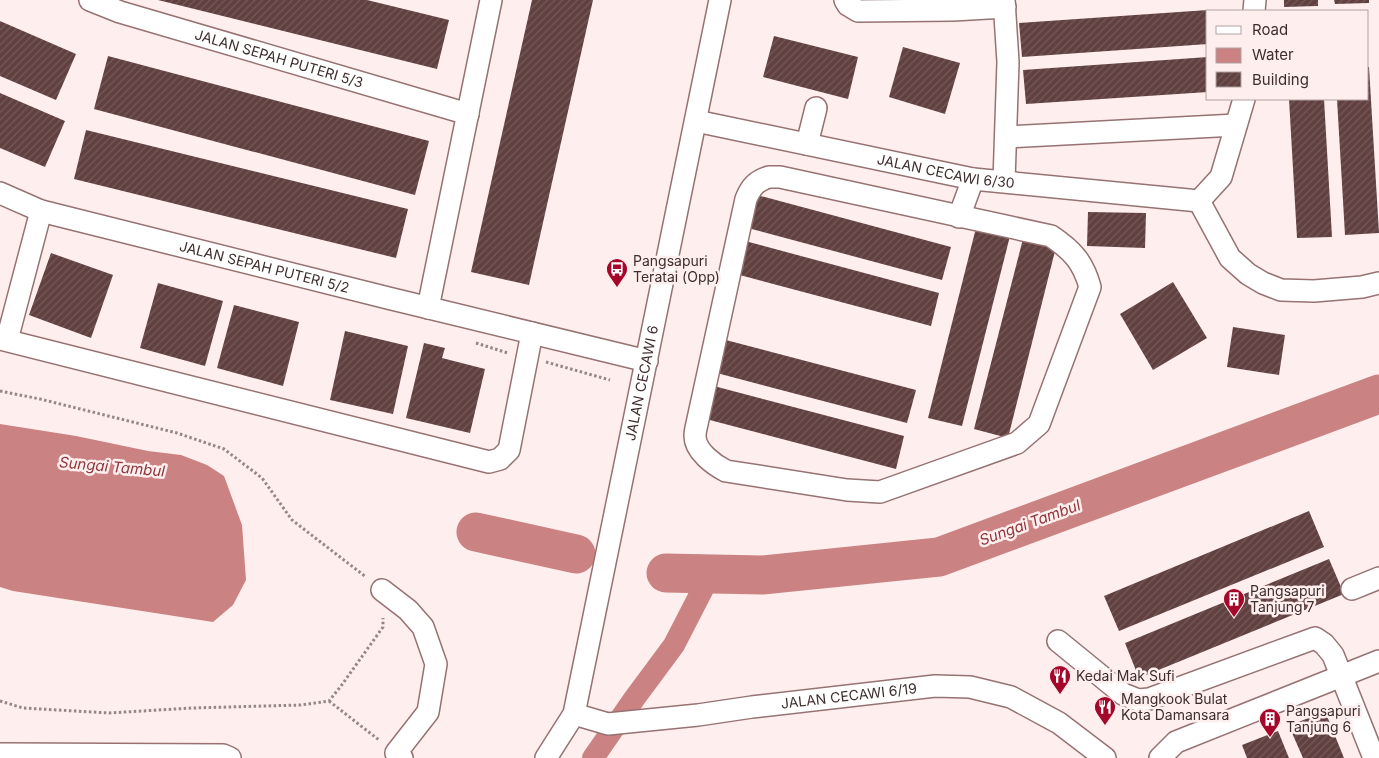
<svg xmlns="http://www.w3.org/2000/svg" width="1379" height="758" font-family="Inter,sans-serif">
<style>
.water{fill:#ca8282}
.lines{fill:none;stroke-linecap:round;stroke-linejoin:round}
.canal{stroke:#ca8282;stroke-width:22}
.river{stroke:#ca8282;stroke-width:39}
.building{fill:url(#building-hatch)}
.minor-casing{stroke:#967272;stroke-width:24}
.path{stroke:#968686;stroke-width:3;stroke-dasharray:2.5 2.5;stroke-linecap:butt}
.minor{stroke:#fff;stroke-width:21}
.labels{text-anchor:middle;stroke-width:5;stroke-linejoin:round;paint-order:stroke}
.street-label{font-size:14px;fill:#3d2e2d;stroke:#fee}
.poi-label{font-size:14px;fill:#3d2e2d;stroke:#fee;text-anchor:start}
.water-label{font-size:15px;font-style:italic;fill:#8e363b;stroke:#fee}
</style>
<defs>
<pattern id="building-hatch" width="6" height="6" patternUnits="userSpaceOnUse" patternTransform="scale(1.25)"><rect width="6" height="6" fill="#614040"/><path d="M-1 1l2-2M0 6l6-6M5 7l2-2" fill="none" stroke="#755a5a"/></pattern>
</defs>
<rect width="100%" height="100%" fill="#fee"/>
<!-- water -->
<path class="water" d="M0,424L76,436L148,451L181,455L207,465L224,476L242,525L246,580L233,605L213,622L13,591L0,587Z"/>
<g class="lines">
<!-- canal -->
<path class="canal" d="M593,758L634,699L674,645L710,575"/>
<!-- river -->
<path class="river" d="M476,532L576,554
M666,573L762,575L939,557L1379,394"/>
</g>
<!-- building -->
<path class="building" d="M158,0H367L449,20L437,69Z
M532,0H593L529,285L471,272Z
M1284,0H1318V6L1284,7Z
M1334,0H1369V3L1335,4Z
M1208,10V44L1022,57L1019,23Z
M0,21L76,54L56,100L0,76Z
M774,36L858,57L848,99L763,77Z
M903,47L960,63L945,114L889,97Z
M108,56L429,141L415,195L94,109Z
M1208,57V92L1026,104L1023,70Z
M1368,67H1369L1379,233L1345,235L1337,99H1368Z
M0,93L65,121L45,167L0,148Z
M1289,99H1324L1332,237L1297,238Z
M86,130L408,209L396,258L74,179Z
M757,195L951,247L942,280L748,228Z
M1088,212L1146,213L1145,248L1087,246Z
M977,224L1011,232L962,426L928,418Z
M1024,235L1057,243L1008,438L974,429Z
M745,241L939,293L931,326L736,274Z
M51,253L113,275L91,338L29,315Z
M1173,282L1207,338L1153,370L1120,314Z
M158,283L223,301L205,366L140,348Z
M234,305L299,322L283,386L217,368Z
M1233,327L1285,335L1279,375L1227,367Z
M345,331L408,346L393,414L330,400Z
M722,339L916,390L907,423L713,372Z
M424,343L445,348L442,358L485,369L470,433L406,418Z
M710,385L904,436L896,469L702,418Z
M1309,511L1324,547L1119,631L1104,596Z
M1329,559L1344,594L1139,678L1125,643Z
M1325,711L1344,758H1303L1289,726Z
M1278,731L1289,758H1247L1242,745Z"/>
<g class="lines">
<!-- minor casing -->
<g class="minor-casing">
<g id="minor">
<path id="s1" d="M90,0L120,12L468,114"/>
<path d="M845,0L848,5L858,11L953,10L1005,7"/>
<path d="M1004,0L1008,62L1004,181"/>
<path d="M1254,11L1255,0"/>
<path id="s2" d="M696,121L973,179L1199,201"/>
<path d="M1006,137L1236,125"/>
<path d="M807,144L816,108"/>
<path d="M769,177H780L1051,236C1073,251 1083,262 1090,287L1039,424L1017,443L880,492L847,490L726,471C714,465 695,451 695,436C695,430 697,425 698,419L746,199C751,187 756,181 769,177Z"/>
<path id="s3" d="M0,193L41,211L388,298L647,361"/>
<path d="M1199,201L1230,258L1248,274L1263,283L1281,290L1314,291L1362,287L1379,283"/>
<path d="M1199,201L1221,177L1244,99"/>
<path d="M959,217L973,179"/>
<path d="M428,308L491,0"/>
<path d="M0,339L489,462L500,459L509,450L532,333"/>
<path d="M7,340L41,211"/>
<path d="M1352,589L1379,578"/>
<path d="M382,590L408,610L423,627L436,664L428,712L396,753L402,758"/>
<path d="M1058,641L1123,694L1138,700L1149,699L1315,638L1324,644L1333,655L1374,758"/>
<path id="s4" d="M574,714L608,724L698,715L752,707L935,686L970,687L1011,697L1059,723L1105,758"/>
<path d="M0,754L223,755L230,758"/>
<path id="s5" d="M546,758L574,714L720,0"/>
<path d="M1160,758L1176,742L1379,661"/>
</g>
</g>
<!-- path -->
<path class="path" d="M476,343L508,353
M546,362L610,380
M0,391L40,399L177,433L224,449L262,478L292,520L366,577
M0,701L23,708L109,713L192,708L301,705L329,701L341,686L383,627V618
M329,701L379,740"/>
<!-- minor -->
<use href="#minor" class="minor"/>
</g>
<!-- icons -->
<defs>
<g id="bus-pin" transform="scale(1.125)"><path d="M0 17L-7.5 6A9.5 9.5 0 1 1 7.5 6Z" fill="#a4072a" stroke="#fee"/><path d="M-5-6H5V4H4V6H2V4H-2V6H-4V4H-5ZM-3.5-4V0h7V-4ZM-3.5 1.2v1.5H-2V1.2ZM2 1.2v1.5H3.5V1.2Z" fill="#fff"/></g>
<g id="building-pin" transform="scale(1.125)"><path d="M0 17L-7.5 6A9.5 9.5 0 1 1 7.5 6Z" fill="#a4072a" stroke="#fee"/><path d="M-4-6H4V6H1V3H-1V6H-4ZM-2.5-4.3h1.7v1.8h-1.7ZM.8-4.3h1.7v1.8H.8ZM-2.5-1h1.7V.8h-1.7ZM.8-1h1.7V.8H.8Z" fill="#fff"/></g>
<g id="restaurant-pin" transform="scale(1.125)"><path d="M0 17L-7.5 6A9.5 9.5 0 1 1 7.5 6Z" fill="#a4072a" stroke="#fee"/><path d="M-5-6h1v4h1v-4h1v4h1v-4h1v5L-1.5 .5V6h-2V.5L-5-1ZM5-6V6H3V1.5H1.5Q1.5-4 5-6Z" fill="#fff"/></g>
</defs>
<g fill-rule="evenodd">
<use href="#bus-pin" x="617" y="269"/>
<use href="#building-pin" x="1234" y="599"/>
<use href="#restaurant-pin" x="1060" y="676"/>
<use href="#restaurant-pin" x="1105" y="707"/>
<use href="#building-pin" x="1270" y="719"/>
</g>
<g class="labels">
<!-- street labels -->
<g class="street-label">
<text dy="5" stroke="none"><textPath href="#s1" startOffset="198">JALAN SEPAH PUTERI 5/3</textPath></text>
<text dy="5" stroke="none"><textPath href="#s2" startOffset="255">JALAN CECAWI 6/30</textPath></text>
<text dy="5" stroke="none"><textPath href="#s3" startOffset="275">JALAN SEPAH PUTERI 5/2</textPath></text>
<text dy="5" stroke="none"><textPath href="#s5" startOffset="390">JALAN CECAWI 6</textPath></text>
<text dy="5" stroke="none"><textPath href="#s4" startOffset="278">JALAN CECAWI 6/19</textPath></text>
</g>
<!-- poi labels -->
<g class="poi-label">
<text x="633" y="266">Pangsapuri<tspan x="633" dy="16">Teratai (Opp)</tspan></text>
<text x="1250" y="596">Pangsapuri<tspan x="1250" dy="16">Tanjung 7</tspan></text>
<text x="1076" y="681">Kedai Mak Sufi</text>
<text x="1121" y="704">Mangkook Bulat<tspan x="1121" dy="16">Kota Damansara</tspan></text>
<text x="1286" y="716">Pangsapuri<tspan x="1286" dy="16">Tanjung 6</tspan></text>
</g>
<!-- water labels -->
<g class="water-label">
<text transform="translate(112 467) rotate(5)" y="5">Sungai Tambul</text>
<text transform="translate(1030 523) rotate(-20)" y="5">Sungai Tambul</text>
</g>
</g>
<!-- legend -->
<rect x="1206" y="10" width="162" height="90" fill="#ffeeee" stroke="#b1a1a1"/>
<rect x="1216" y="26" width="25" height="8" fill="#ffffff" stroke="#b1a1a1"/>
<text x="1252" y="35" font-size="15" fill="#3d2e2d">Road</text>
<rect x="1216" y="48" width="25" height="15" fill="#ca8282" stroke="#b1a1a1"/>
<text x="1252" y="60" font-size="15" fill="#3d2e2d">Water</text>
<rect x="1216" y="72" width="25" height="15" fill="url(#building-hatch)" stroke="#b1a1a1"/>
<text x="1252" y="85" font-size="15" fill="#3d2e2d">Building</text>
</svg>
